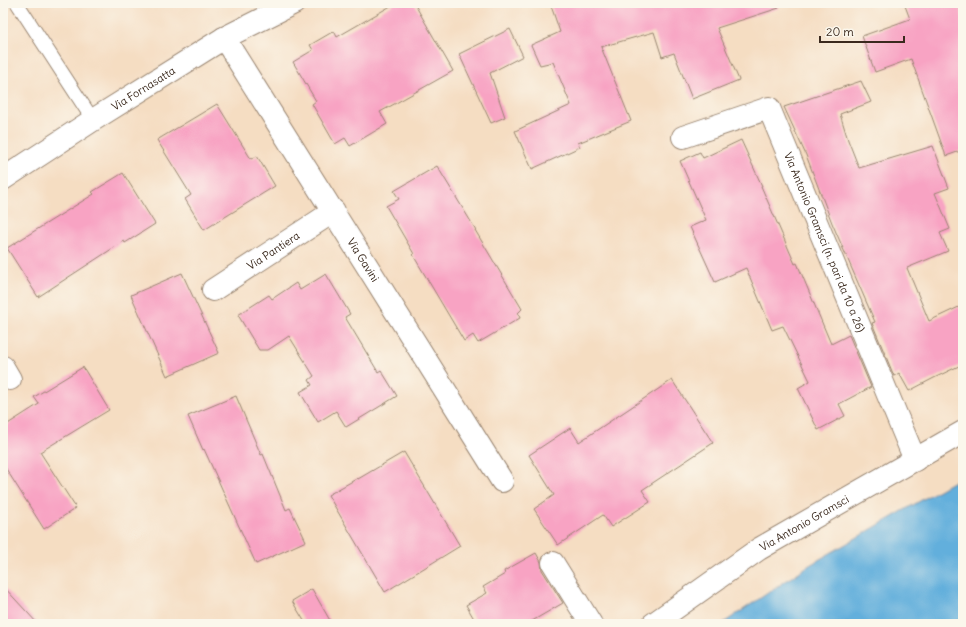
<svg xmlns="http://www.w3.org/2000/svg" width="966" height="627" font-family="Delius,sans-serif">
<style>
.water{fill:#62afdc;stroke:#4e6c7d}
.building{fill:#f8a3c3}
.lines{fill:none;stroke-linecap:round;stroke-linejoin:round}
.lane-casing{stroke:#988470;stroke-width:15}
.street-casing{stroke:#988470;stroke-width:24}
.lane{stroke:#fff;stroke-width:13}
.street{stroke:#fff;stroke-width:22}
.labels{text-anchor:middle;stroke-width:3.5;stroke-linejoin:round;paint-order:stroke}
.street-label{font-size:11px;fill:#3b2a1e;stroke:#fbf7ec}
</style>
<rect width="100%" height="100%" fill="#fbf7ec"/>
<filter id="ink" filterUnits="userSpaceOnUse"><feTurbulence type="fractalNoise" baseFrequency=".025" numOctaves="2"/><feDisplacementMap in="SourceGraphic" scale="8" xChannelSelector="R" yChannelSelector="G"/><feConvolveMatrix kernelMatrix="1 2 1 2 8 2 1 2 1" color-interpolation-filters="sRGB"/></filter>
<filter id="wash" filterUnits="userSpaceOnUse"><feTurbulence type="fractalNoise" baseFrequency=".012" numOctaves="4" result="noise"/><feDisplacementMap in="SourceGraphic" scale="16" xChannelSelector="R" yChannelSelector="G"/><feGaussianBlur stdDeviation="0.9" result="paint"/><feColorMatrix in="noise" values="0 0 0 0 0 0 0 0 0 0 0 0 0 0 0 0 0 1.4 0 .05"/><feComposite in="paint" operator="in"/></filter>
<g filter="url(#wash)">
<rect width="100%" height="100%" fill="#f5ddc2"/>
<!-- water -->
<path class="water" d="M963,476V617L950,624H722L808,566Z"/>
<g id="blocks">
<!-- building -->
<path class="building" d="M396,3H414L453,71L380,112L387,124L350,146L345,138L335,144L312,104L316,101L293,62L313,50L310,45L334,31L337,37Z
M550,3H779V8L717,28L739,80L692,99L674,53L662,57L654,32L601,47L631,121L578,143L580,147L532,169L515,131L571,105L553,62L540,65L531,45L560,32Z
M904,3H958L963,17V150L946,156L911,59L875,72L862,36L910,19Z
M510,29L523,56L490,73L505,117L491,123L459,54Z
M861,81L871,102L840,114L848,140L859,168L933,146L949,188L935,193L950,229L940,233L948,251L907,268L929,321L963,305V364L934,378L909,391L899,373L894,376L872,323L875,322L832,223L806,155L784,107Z
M217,104L251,159L257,156L275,186L204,230L185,199L191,195L157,140Z
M741,140L762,186H761L795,264L797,263L831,344L849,335L871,387L839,404L845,416L818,430L798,388L810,381L783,326L772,330L746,268L715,282L690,227L706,220L680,161L700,152L703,158Z
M437,166L476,230H475L522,309L518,313L520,318L478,343L473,335L464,341L413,255L414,254L386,206L399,199L394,191Z
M123,173L155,224L125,243L124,241L38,297L7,248L94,194L92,192Z
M182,273L219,353L167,376L131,295Z
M326,274L350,314L345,317L378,372L381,370L397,396L346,427L336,411L318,422L300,392L312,385L309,380L314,376L289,336L268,350H259L238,315L269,295L272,299L296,283L300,290Z
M83,367L109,410L40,452L76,508L44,529L3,464V427L39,404L34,397Z
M672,380L713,443L642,490L650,502L611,527L603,515L558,545L534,509L554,495L529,455L570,428L579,442Z
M236,396L261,455L263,454L286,510L290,508L306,541L256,564L204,449L203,450L188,416Z
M404,452L460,546L385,592L328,495L358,478V479Z
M536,553L541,562L542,570L563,603L527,624H477L466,605L487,593L483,587L505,574L504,571Z
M3,586L38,624H3Z
M312,589L332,624H306L292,601Z"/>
</g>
</g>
<g filter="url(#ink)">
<use href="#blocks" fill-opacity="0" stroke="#988470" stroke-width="1"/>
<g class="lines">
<!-- lane casing -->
<g class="lane-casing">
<path id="lane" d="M17,3L93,120"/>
</g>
<!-- street casing -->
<g class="street-casing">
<g id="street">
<path id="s1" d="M224,38L502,481"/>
<path id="s2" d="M683,137L769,108L915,460"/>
<path id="s3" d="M3,179L93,120L224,38L294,3"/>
<path id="s4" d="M213,290L334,211"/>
<path d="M3,367L10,379"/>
<path d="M553,563L591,624"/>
<path id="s5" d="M653,624L759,549L963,432"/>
</g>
</g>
<!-- lane -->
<use href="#lane" class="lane"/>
<!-- street -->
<use href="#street" class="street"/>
</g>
</g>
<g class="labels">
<!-- street labels -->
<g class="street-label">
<text dy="4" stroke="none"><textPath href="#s3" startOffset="167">Via Fornasatta</textPath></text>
<text dy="4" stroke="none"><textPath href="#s2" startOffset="236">Via Antonio Gramsci (n. pari da 10 a 26)</textPath></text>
<text dy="4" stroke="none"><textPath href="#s4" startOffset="72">Via Pantiera</textPath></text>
<text dy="4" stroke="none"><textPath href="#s1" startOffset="262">Via Gavini</textPath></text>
<text dy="4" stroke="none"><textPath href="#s5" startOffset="182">Via Antonio Gramsci</textPath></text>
</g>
</g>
<!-- margin -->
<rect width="966" height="627" fill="none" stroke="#fbf7ec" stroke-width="16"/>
<!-- scale -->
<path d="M820 36v6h84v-6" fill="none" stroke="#3b2a1e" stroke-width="2"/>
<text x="826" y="36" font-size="12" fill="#3b2a1e" stroke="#fbf7ec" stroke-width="3" paint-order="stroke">20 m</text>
</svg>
